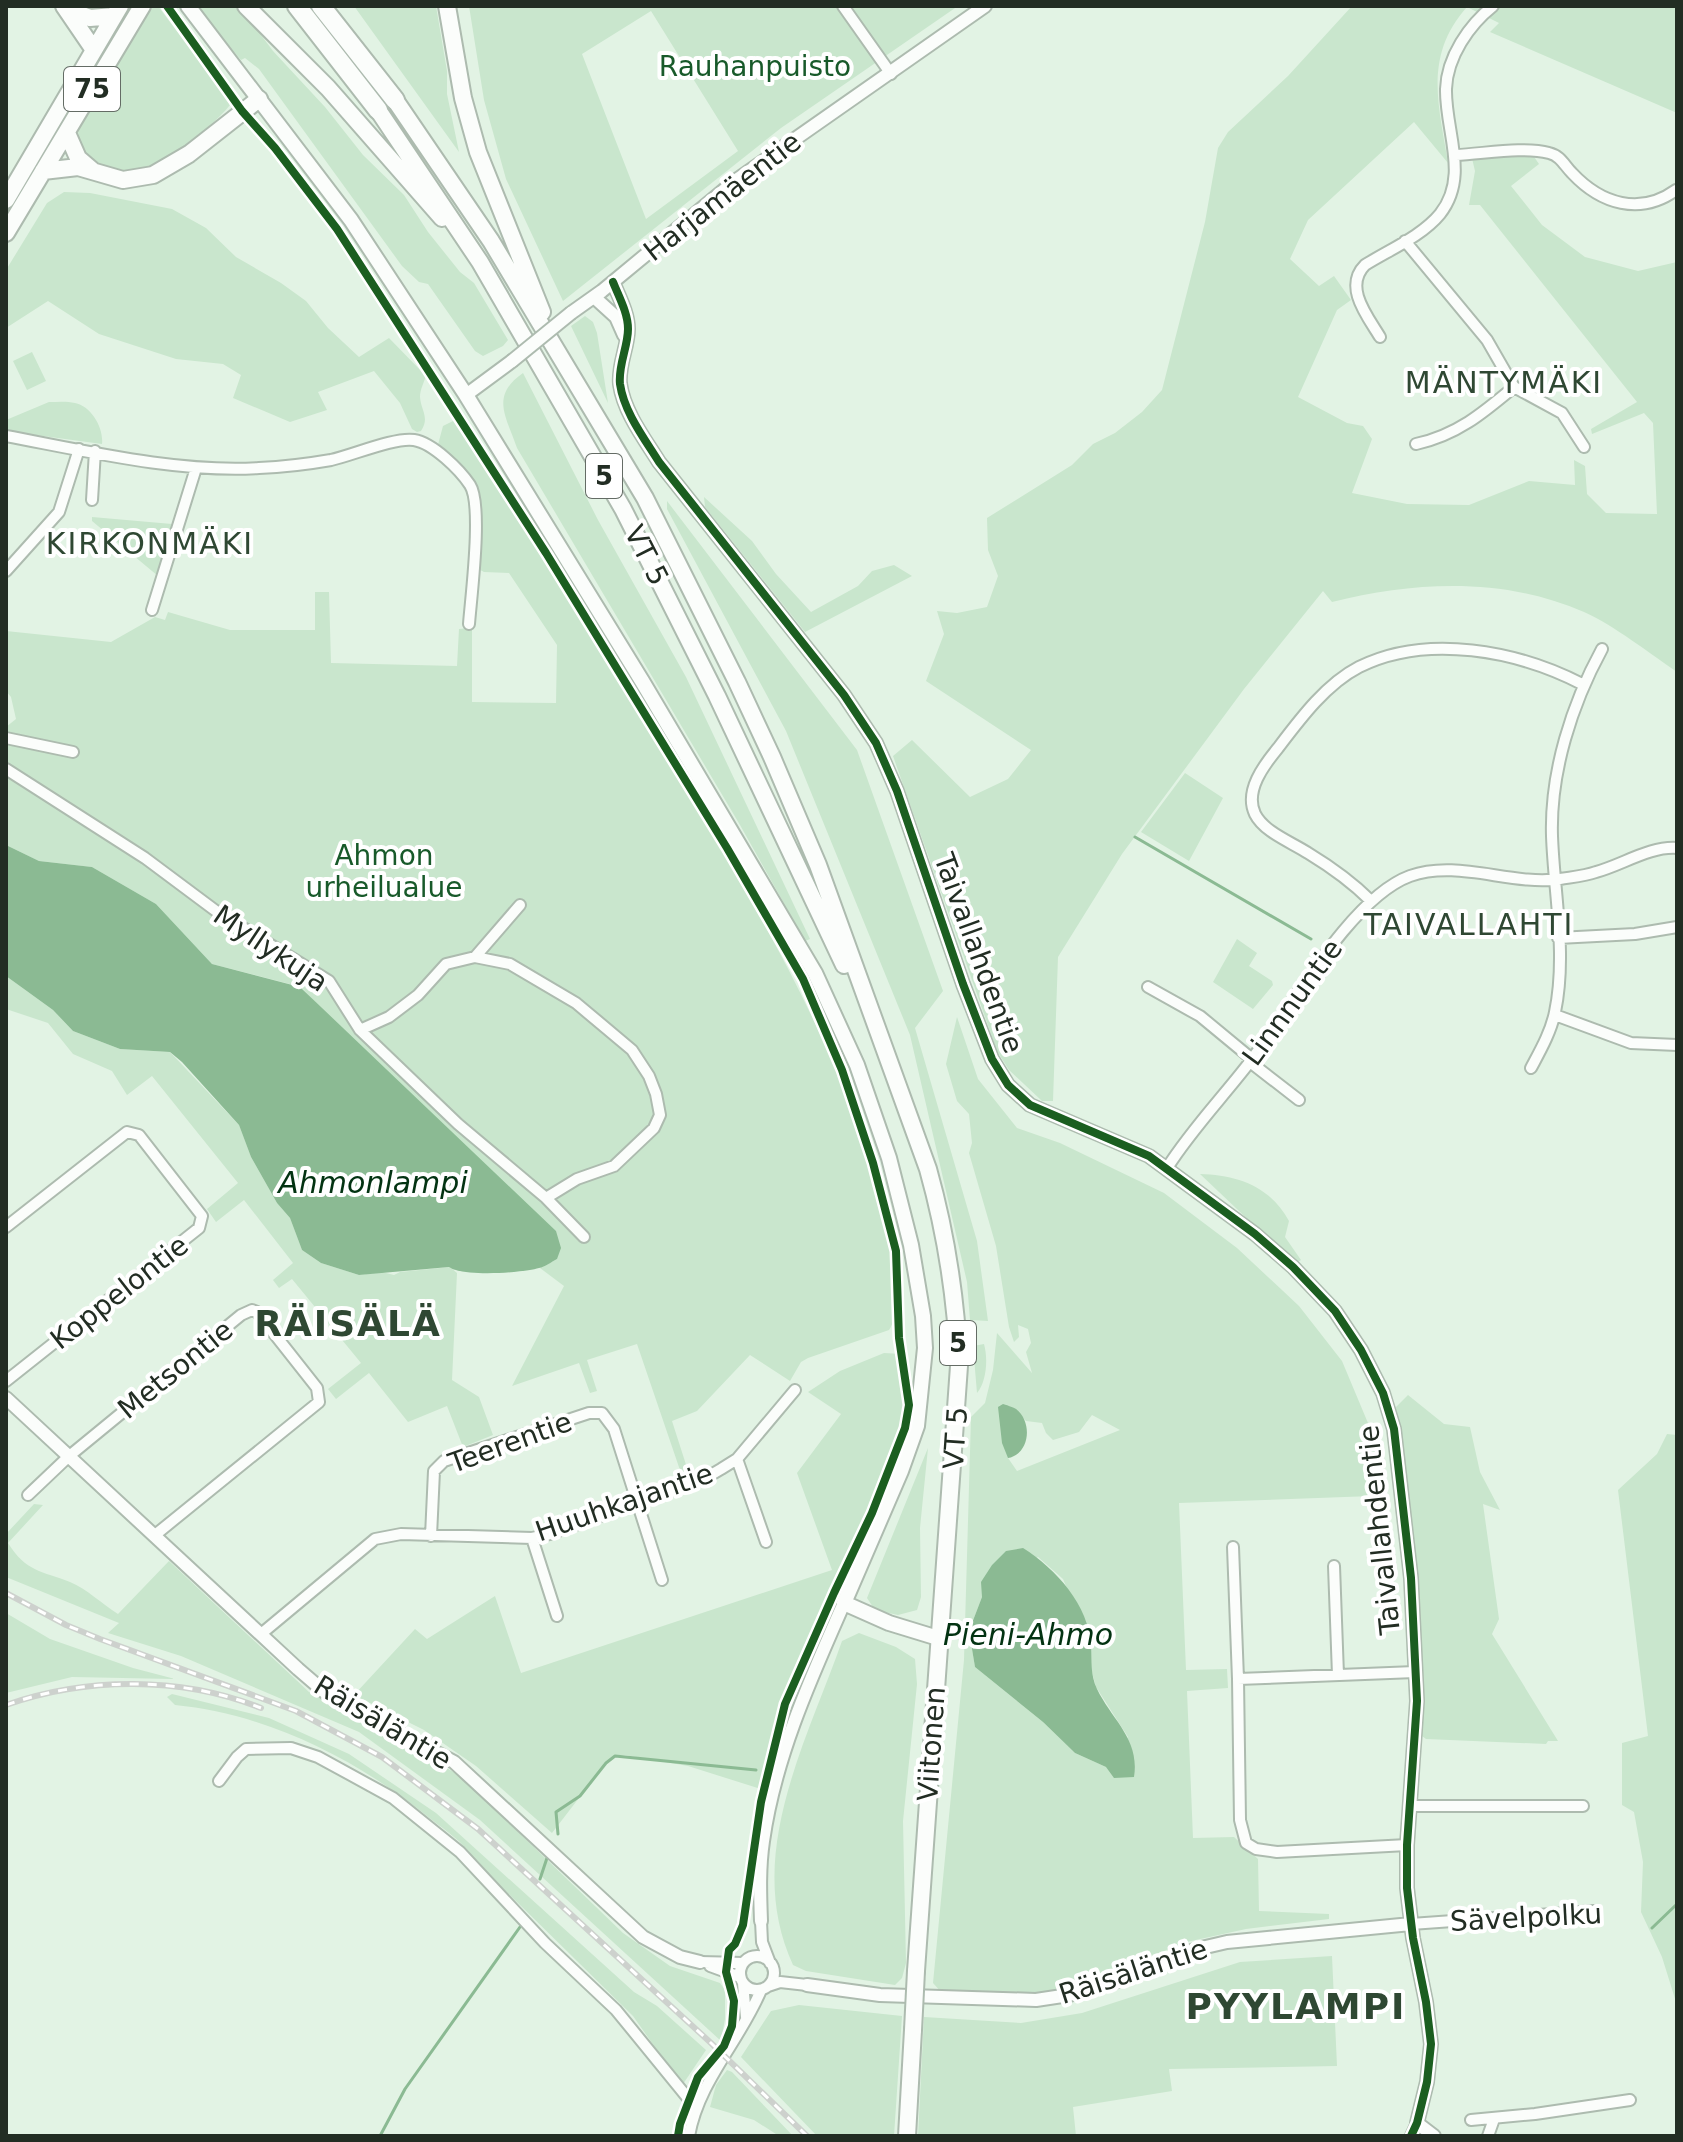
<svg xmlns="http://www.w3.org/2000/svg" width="1683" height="2142" font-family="'DejaVu Sans',sans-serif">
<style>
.green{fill:#c9e6cd;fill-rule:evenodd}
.water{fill:#8bba93}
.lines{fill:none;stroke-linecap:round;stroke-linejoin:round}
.stream{stroke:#8bba93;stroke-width:3}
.minor-casing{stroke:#adbbaf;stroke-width:14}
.tertiary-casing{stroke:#adbbaf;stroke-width:16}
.secondary-casing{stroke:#adbbaf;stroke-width:18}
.primary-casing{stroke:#adbbaf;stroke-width:20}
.trunk-casing{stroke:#adbbaf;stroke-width:20}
.motorway-casing{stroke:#adbbaf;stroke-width:22}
.minor{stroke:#fbfdfb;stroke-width:10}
.tertiary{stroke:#fbfdfb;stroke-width:12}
.secondary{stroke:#fbfdfb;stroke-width:14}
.primary{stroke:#fbfdfb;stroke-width:16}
.trunk{stroke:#fbfdfb;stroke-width:16}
.motorway{stroke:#fbfdfb;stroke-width:18}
.rail-casing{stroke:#cdd1cd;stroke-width:6}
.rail{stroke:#fff;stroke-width:3;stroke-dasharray:9;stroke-linecap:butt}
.tertiary-bridge-casing{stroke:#adbbaf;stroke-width:16;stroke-linecap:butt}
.trunk-bridge-casing{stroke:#adbbaf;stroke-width:20;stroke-linecap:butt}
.tertiary-bridge{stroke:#fbfdfb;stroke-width:12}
.trunk-bridge{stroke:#fbfdfb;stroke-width:16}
.cycleway-casing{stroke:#fff;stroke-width:13}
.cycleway{stroke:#1b5e20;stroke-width:8}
.labels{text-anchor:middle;stroke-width:8;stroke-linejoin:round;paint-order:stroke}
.shield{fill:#fff;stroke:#646c65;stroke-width:2}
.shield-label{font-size:26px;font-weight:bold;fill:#222d23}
.park-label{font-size:28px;fill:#185a2a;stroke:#fff}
.street-label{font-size:28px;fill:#222d23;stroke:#fff}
.neighbourhood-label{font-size:30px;letter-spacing:2px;fill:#2f4833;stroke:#fff}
.water-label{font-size:30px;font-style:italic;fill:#033312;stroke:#fff}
.district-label{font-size:36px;font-weight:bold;letter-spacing:2px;fill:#2f4833;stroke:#fff}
</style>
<rect width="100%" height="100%" fill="#e2f3e4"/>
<!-- green -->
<path class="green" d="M153,6H158L224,94L230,105C218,120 203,131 188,143C163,163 129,187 97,165C91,161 85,153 79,148L78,130Z
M195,6H238L242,10L273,51L325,107L363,155L404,195L428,232L460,272L474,283L508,340L503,346L483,356L475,351L428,284L419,282L402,266L259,69L245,58L241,60Z
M354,6H436L447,71V94L459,152Z
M469,6H958L781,128L563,301L506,179L484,100ZM651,11L738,151L646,219L582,54Z
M1352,6H1677V113L1490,32L1499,23L1467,7C1423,56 1439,106 1448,163L1414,122L1308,220L1290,259L1319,286L1334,276L1351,300L1337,310L1298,397L1347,423L1363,426L1372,439L1352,493L1407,504L1469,505L1529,481L1575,485L1574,460L1585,466L1587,494L1606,513L1657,514L1653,423L1644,413L1592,434L1591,429L1637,402L1480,205H1469L1475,171L1471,154L1530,151L1539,164L1511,186L1542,225L1585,257L1638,271L1677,262V672C1649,653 1615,626 1584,612C1504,577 1416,581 1332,602L1323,591L1244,689L1122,854L1058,957L1053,1101H1042L1009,1070L997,1051L893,756L912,740L970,797L1008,779L1031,750L926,681L944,634L937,611L957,613L987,607L998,576L988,550L987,518L1072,465L1093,444L1115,433L1142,412L1162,390L1205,222L1218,148L1228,132L1288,76Z
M64,192L90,193L172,209L206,228L236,257L281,283L306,301L328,328L359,357L389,338L426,376C424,382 420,390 420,397C421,411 430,417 421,431L417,432L412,429L400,403L374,371L318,392L327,410L290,422L233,398L241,375L223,364L176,359L99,334L48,301L6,328V270L47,203Z
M585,316L593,322L597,333L608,403L571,326Z
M32,352L46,381L27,390L13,361Z
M523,373L598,520L686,677L810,939L805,941L740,825L517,448C506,416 490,396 523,373Z
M49,402C57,402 67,401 75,403C91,406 104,428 102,444L6,431V420Z
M455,420C531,525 595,638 661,749C735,873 811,993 859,1130C875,1177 891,1227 893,1277C894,1293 899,1316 889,1330L808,1358L801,1362L790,1381L750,1355L697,1411L672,1421L689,1474L682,1476L637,1344L587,1360L597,1391L590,1393L579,1363L512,1386L564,1286L540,1268L557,1259L301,987L212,964L156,904L92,867L39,861L6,845V727L16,719L11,697L6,691V631L111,642L155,617L165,620L168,612L230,630H315V592H329L331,663L457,666L459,629L472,628V702L556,703L557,645L509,573L484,572L473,566L474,493L436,452L443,426Z
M704,497L752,541L776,574L811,612L858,586L872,571L894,565L912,576L805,632L705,507Z
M667,501L857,750L943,991L915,1028L977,1241L988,1321L970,1320L967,1282L910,1035L786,731L667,509Z
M92,517L172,524L158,576L92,521Z
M1185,773L1223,798L1189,861L1141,832Z
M1237,939L1257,953L1249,966L1272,981L1273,985L1253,1009L1213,982Z
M6,976L53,1010L73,1031L120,1049L170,1052L239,1125L251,1157L277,1203L290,1218L302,1250L321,1263L359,1275L382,1272L394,1275L400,1272L450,1267L457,1273L452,1380L479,1397L493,1435L463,1447L447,1406L408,1422L369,1373L336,1399L328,1389L361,1363L292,1279L279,1288L273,1280L293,1263L244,1200L216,1222L207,1209L238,1183L152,1076L127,1095L112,1071L73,1054L48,1023L6,1009Z
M957,1017L978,1079L1017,1128L1060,1143L1164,1193L1237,1248L1299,1306L1342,1361L1373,1435L1384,1489L1372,1496L1179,1503L1186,1670L1227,1669L1228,1688L1187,1691L1193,1838L1234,1837L1258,1859L1259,1911L1329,1914V1919L1246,1929L1182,1943L1091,1984L1046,1995L942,1993L933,1983L964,1660L971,1417L985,1403L993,1370L997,1333L1032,1373L1026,1352L1031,1343L1028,1329L1018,1325L1019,1337L1014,1342L1009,1327L996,1246L969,1153L972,1143L969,1114L957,1101L946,1064ZM1015,1409L1026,1421L1042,1423L1046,1433L1053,1440L1079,1432L1092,1415L1120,1430L1017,1471L1008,1458ZM1038,1557L1063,1579L1091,1645L1090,1665L1096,1687L1128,1737L1106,1767L1075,1753L1043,1722L975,1667L969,1631L982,1597Z
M1200,1174C1237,1175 1270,1186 1289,1221L1285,1237L1301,1260L1295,1264Z
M984,1344C988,1358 987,1381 977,1393L973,1346Z
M884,1353L902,1354L909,1405L905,1428L872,1513L834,1593L785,1704L764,1790L688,1766L625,1755L615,1756L606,1763L552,1833L476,1766L424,1730L354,1695L415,1629L427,1639L495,1596L521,1673L832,1570L797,1473L841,1414L808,1392L840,1371Z
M1408,1395L1444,1424L1470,1427L1480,1472L1500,1510L1483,1504L1499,1619L1492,1634L1558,1741H1548L1546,1744L1426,1739L1422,1736L1418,1591L1395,1408Z
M1667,1434L1677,1435V2065L1676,2002L1662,1957L1641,1912L1643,1862L1634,1812L1622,1805V1743L1648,1736L1618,1490L1657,1454Z
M928,1448L920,1528L921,1597L917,1610L898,1615L875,1610L867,1598Z
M34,1504L43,1505L8,1543C26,1572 42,1571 70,1582C87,1589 102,1604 118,1614L169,1561L309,1692L459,1775L623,1933L670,1966L720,1983L725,1990V2019L721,2041L480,1820L359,1732L181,1656L108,1633L119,1623L6,1577V1534Z
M6,1613L50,1639L133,1668L175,1679L72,1677L6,1693Z
M859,1633L896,1647L915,1659L917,1684L903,1821L906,1963L902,1978L895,1985L806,1971L793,1965C743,1856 806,1744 842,1641Z
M172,1694L269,1718L349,1754L436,1813L634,1992L657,2006L706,2050L683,2084L676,2077L633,2016L472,1858C464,1842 446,1831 432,1820C360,1761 269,1714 175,1705L167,1697Z
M1332,1956L1337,2066L1169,2069L1172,2091L1073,2107L1076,2136H918L924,2017L1021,2023L1082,2013L1240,1962Z
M799,2005L902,2016L894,2136H817L741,2057L771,2011Z
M727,2070L732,2072L793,2136H779L754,2120L710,2107L716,2085Z"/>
<!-- water -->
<path class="water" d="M6,845L39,861L92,867L156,904L212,964L300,987L556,1231L561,1248L557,1259C551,1262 545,1267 539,1268C522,1273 463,1277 449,1267L359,1275L321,1263L302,1250L290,1218L277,1203L251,1157L239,1125L182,1062L170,1052L120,1049L73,1031L53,1010L6,976Z
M1003,1404C1004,1404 1015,1408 1016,1409C1033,1422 1030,1454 1008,1458L1002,1443L998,1407Z
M1023,1548C1056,1569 1089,1605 1091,1646C1092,1661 1090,1674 1097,1689C1112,1720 1140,1739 1134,1777L1114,1778L1106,1767L1075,1753L1043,1722L975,1667L969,1631L982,1597L981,1582L992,1565L1006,1551Z"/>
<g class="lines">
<!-- stream -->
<path class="stream" d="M1135,837L1311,939
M558,1834L556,1812L580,1796L606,1763L615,1756L756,1770
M540,1879L547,1858
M1652,1928L1677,1904
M380,2136L405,2089L520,1927"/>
<!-- minor casing -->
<g class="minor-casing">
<path id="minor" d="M843,6L891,74
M1456,155C1483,154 1524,146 1549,153C1561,156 1564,165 1572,173C1601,204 1640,216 1676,190
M1405,241L1487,340L1514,387L1562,413L1584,447
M1380,337C1368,317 1343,287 1365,265C1389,250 1422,236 1440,214C1470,176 1445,131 1446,89C1447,57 1469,25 1493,6
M6,436C86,451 178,473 259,468C283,467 308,464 331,460C353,455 395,437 414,440C433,443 460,470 470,485C483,505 471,597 469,624
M1416,444C1457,435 1483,413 1514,387
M92,500L95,451
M6,571L59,512L79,449
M152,610L196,468
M6,738L73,752
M6,769L145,858L216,911L329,981L360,1030L458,1124L546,1198L584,1237
M1371,901C1352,882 1331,867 1308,853C1291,842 1264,832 1255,814C1244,791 1264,765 1278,748C1300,719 1326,684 1359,667C1427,633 1518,651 1582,684
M1558,938L1635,934L1677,927
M475,957L520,905
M1148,987L1200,1016L1252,1059
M1555,1015L1631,1043L1677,1045
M360,1030L389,1017L418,995L446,964L475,957L510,964L576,1003L632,1050L649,1076L656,1094L660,1115L654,1128L614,1166L577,1179L546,1198
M1250,1062L1299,1100
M1531,1068C1540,1051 1551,1032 1555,1012C1567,955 1554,893 1552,836C1550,772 1572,704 1602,649
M1167,1168C1191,1130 1222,1098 1249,1063C1289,1011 1350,898 1410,876C1458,859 1511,886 1560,879C1572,877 1585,876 1596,872C1622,865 1650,846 1677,848
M6,1227L127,1132L139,1135L202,1216L199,1228L6,1381
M737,1459L766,1542
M28,1495L68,1457L241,1315L252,1310L257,1312L317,1388L319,1402L155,1535
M431,1536L434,1471L444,1461L589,1413H602L614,1429L662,1580
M532,1538L557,1616
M1233,1547L1238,1679
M1334,1566L1338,1675
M261,1634L375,1539L401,1534L532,1538L550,1534L704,1479L721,1469L737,1459L795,1390
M219,1781L237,1757L246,1749L291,1748L318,1757L393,1798L460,1852L545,1943L616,2010L696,2108
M1411,1806H1583
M1407,1845L1277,1852L1256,1849L1246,1843L1240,1820L1238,1679L1415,1672
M761,1921L762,1942L770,1963
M1411,1924L1594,1911
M740 1973a17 17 0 1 1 34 0a17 17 0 1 1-34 0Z
M700,1962L743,1963
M710,1966L740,1977
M743,1983L746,2017
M768,1986L780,1982L807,1985
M1471,2120L1535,2114L1630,2100
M689,2136C699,2080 740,2041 761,1990
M1411,2136L1417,2123
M1488,2136L1494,2119"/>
</g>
<!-- tertiary casing -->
<g class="tertiary-casing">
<path id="tertiary" d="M613,282C619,297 628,313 628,329C628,347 618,365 620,384C624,412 644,438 659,462L844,695L876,743L897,791L963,984L992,1059L1008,1085L1030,1105L1149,1156L1255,1234L1293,1267L1335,1311L1361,1350L1383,1393L1394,1429L1411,1578L1417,1701L1407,1845V1888L1413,1938L1426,2002L1431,2044L1427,2082L1417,2123L1434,2136
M594,297L616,317L624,335
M571,313L602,291L735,181L985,6
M466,395L512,361
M6,1398L298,1669L327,1694L454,1762L643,1937L680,1957L700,1962
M761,1921C760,1894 759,1868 763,1841C775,1757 810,1680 844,1603
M807,1985L880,1995L1036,2000L1069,1995L1107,1985L1197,1949L1227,1942L1411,1924"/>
</g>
<!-- secondary casing -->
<g class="secondary-casing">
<path id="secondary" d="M188,6L351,220L466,395L642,681L815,973L857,1065L889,1158L911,1245L923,1316L925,1348L917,1426L901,1471L844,1603L889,1623L938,1638"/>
</g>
<!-- primary casing -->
<g class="primary-casing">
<path id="primary" d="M64,6L94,50
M69,10L90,18L114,16
M67,133L78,158L92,170
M43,171L78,167L123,180L153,175L189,154L259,99
M6,200L120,6
M6,233L142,6"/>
</g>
<!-- trunk casing -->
<g class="trunk-casing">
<path id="trunk" d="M246,6L328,88L442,218
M447,6L463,98L478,152L542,312
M395,100L491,241L645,498L737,682L772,757L818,865L928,1169C946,1233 956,1298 959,1366L916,1971
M378,110L480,262L623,509L717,696L844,965
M907,2136L913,2030"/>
</g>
<!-- motorway casing -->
<g class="motorway-casing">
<path id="motorway" d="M297,6L378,110
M321,6L395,100"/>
</g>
<!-- minor -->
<use href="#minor" class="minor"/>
<!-- tertiary -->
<use href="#tertiary" class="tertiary"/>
<!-- secondary -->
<use href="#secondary" class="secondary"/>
<!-- primary -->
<use href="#primary" class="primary"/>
<!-- trunk -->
<use href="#trunk" class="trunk"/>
<!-- motorway -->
<use href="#motorway" class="motorway"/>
<!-- rail casing -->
<g class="rail-casing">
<path id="rail" d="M6,1593L66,1625L100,1639L296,1711L382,1757L478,1829L711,2043L807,2136
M6,1705C86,1677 181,1676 261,1708"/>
</g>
<!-- rail -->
<use href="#rail" class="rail"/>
<!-- tertiary-bridge casing -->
<g class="tertiary-bridge-casing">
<path id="tertiary-bridge" d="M512,361L571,313"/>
</g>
<!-- trunk-bridge casing -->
<g class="trunk-bridge-casing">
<path id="trunk-bridge" d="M913,2030L916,1971"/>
</g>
<!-- tertiary-bridge -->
<use href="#tertiary-bridge" class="tertiary-bridge"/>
<!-- trunk-bridge -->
<use href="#trunk-bridge" class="trunk-bridge"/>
<!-- cycleway casing -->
<g class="cycleway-casing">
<path id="cycleway" d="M167,6L242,111L275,148L337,229L546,553L727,848L803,979L842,1070L873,1163L896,1251L899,1338L909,1405L905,1428L872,1513L834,1593L785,1704L761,1802L743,1925L735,1944L729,1950L726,1972L734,2001L732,2026L724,2046L698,2077L680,2124L678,2136
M613,282C619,297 628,313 628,329C628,347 618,365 620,384C624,412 644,438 659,462L844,695L876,743L897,791L963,984L992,1059L1008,1085L1030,1105L1149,1156L1255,1234L1293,1267L1335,1311L1361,1350L1383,1393L1394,1429L1411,1578L1417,1701L1407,1845V1888L1413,1938L1426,2002L1431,2044L1427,2082L1417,2123L1411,2136"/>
</g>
<!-- cycleway -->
<use href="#cycleway" class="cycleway"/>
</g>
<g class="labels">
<!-- shield labels -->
<g class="shield">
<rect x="64" y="67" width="56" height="44" rx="6"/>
<rect x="586" y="454" width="36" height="44" rx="6"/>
<rect x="940" y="1321" width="36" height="44" rx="6"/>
</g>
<g class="shield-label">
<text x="92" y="98">75</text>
<text x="604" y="485">5</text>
<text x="958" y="1352">5</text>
</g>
<!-- park labels -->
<g class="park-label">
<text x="755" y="76">Rauhanpuisto</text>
<text x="384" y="865">Ahmon<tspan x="384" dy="32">urheilualue</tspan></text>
</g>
<!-- street labels -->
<g class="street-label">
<text transform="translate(722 196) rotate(-38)" y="10">Harjamäentie</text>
<text transform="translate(647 555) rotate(63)" y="10">VT 5</text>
<text transform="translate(271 948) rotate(34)" y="10">Myllykuja</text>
<text transform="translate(979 953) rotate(70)" y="10">Taivallahdentie</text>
<text transform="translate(1292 1002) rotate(-54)" y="10">Linnnuntie</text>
<text transform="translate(119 1292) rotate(-38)" y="10">Koppelontie</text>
<text transform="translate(175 1369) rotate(-39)" y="10">Metsontie</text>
<text transform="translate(955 1438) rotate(-86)" y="10">VT 5</text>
<text transform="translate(510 1442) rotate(-20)" y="10">Teerentie</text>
<text transform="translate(624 1502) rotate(-19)" y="10">Huuhkajantie</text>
<text transform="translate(1379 1530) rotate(-96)" y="10">Taivallahdentie</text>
<text transform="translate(383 1722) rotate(31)" y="10">Räisäläntie</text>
<text transform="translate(931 1744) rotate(-86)" y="10">Viitonen</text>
<text transform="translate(1526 1917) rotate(-3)" y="10">Sävelpolku</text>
<text transform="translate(1133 1971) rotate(-18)" y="10">Räisäläntie</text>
</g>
<!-- neighbourhood labels -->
<g class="neighbourhood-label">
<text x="1504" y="393">MÄNTYMÄKI</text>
<text x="150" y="554">KIRKONMÄKI</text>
<text x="1469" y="935">TAIVALLAHTI</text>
</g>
<!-- water labels -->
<g class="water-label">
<text x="373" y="1193">Ahmonlampi</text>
<text x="1028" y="1645">Pieni-Ahmo</text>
</g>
<!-- district labels -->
<g class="district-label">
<text x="348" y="1336">RÄISÄLÄ</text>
<text x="1296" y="2019">PYYLAMPI</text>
</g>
</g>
<!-- border -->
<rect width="1683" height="2142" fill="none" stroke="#222d23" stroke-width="16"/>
</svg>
